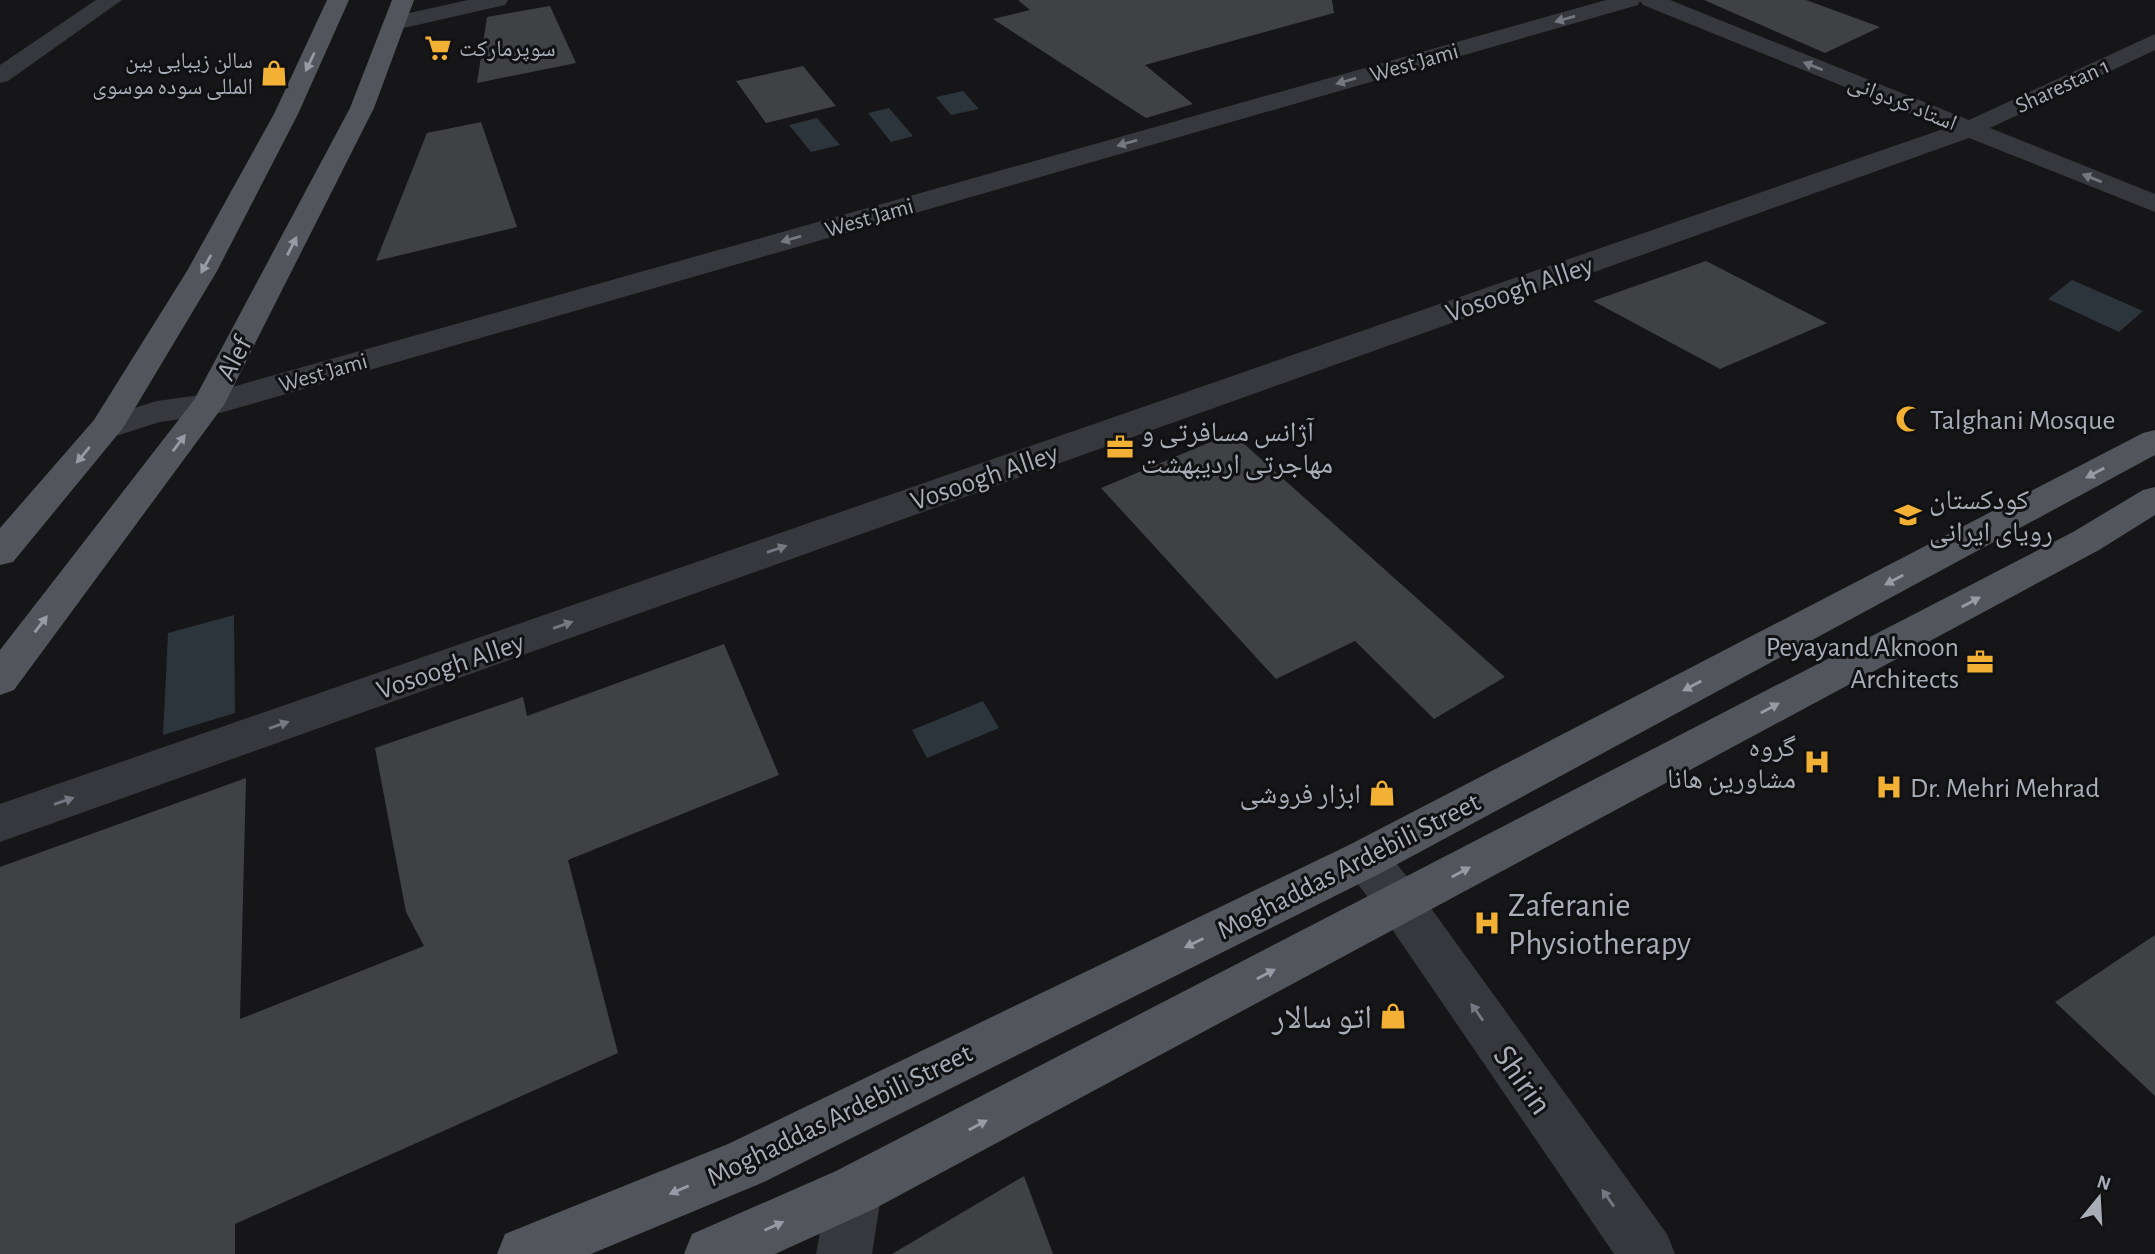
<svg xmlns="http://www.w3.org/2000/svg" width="2155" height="1254" font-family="'Alegreya Sans','Noto Naskh Arabic',sans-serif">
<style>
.water{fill:#2c353c}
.building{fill:#404145}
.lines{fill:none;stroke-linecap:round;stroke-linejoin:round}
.minor{fill:#37383d;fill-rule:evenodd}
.major{fill:#53555c;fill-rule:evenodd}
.oneway{fill:#757881}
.oneway2{fill:#979ba6}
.labels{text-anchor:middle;stroke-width:6;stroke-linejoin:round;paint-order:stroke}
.far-poi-label{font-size:23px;fill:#a8adb8;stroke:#111113;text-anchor:start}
.far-street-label{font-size:23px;fill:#a8adb8;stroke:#111113}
.street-label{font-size:28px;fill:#a8adb8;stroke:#111113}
.poi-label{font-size:28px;fill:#a8adb8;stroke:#111113;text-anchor:start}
.near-poi-label{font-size:33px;fill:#a8adb8;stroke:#111113;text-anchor:start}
.near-street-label{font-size:33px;fill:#a8adb8;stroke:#111113}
</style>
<rect width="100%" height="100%" fill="#161618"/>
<!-- water -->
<path class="water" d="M963,91L979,109L951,115L936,97Z
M889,108L913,136L891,142L868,113Z
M817,118L840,145L811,152L789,125Z
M2072,280L2143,311L2119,332L2048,299Z
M234,615L235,713L163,735L168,633Z
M983,701L999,728L927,758L912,730Z"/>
<!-- building -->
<path class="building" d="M1018,0H1332L1334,13L1145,65L1193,104L1146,118L993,19L1030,10Z
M1704,0H1806L1880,27L1825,53Z
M550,6L576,63L477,83L487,17Z
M803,66L836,106L766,123L736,81Z
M481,122L517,227L376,261L427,133Z
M1706,261L1827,323L1720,369L1593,301Z
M1232,433L1505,677L1434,719L1355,641L1276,679L1101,488Z
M724,644L779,775L568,860L618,1053L235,1224V1254H0V867L246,778L240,1019L424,946L406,912L375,748L523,697L527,716Z
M2155,935V1096L2055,1002Z
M1024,1176L1053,1254H892Z"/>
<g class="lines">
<!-- minor -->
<path class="minor" d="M96,0H122L8,81L0,83V65Z
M468,0H508L505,5L395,30L387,28L384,23L387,18Z
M1606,0H1670L1969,120L2155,34V50L1990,128L2155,194V212L1969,138L0,842V804L1946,128L1643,5L1640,1L1638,5L220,413L160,422L106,439L94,436L89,428L94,420L157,401L207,394Z
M1365,839L1381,845L1417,889L1667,1234L1675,1254H1614L1385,919L1349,873L1343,859L1349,845Z
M855,1163L874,1171L882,1190L872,1254H816L828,1190L836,1171Z"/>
<!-- major -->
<path class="major" d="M327,0H349L298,114L217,271L123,428L13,562L0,565V528L94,420L187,271L274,114Z
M392,0H414L374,108L224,405L14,690L0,695V650L194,400L350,108Z
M2155,430V455L1381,873L764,1182L591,1254H497L505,1234L728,1144L1349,845L2143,433Z
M2155,487V515L2099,550L874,1209L775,1254H684L692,1234L836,1171L2073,532L2143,490Z"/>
</g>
<!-- one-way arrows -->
<defs><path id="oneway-solid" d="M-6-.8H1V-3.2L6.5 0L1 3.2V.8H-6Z" transform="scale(1.75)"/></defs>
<g class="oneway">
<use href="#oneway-solid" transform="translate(1565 19) rotate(164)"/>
<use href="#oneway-solid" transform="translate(1813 66) rotate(-158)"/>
<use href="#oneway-solid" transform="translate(1346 81) rotate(164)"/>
<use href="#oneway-solid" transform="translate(1127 143) rotate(164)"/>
<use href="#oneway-solid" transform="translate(2092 178) rotate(-158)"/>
<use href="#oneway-solid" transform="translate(791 239) rotate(164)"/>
<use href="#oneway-solid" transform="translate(777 549) rotate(-19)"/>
<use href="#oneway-solid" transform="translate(563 625) rotate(-19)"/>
<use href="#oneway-solid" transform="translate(279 725) rotate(-19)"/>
<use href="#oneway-solid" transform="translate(64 801) rotate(-19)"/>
<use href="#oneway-solid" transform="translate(1477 1012) rotate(-125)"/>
<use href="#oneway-solid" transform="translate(1608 1198) rotate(-125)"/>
</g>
<g class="oneway2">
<use href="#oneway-solid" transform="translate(310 62) rotate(115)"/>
<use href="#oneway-solid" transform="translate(292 246) rotate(-63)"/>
<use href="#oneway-solid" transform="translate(206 264) rotate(119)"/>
<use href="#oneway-solid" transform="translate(179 443) rotate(-53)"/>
<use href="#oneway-solid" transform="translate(83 455) rotate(130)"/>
<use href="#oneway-solid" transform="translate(2095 473) rotate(152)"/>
<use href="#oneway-solid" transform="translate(1894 580) rotate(152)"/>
<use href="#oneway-solid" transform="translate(1971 602) rotate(-28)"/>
<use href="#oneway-solid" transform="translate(41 624) rotate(-53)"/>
<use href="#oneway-solid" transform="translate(1692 686) rotate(152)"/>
<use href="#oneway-solid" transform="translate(1770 708) rotate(-28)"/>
<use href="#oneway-solid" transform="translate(1461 872) rotate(-28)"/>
<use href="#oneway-solid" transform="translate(1194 943) rotate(154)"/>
<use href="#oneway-solid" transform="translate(1266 974) rotate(-28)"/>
<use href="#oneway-solid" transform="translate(978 1125) rotate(-28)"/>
<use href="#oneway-solid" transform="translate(679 1190) rotate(157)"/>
<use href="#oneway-solid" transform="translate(774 1226) rotate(-24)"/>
</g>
<!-- icons -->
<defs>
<g id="supermarket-bare" transform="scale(2.1)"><path d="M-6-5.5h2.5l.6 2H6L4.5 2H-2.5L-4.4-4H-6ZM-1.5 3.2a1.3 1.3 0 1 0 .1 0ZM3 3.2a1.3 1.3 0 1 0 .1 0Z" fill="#f2b134" stroke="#111113" stroke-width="2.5" paint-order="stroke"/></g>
<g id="shop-bare" transform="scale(2.1)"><path d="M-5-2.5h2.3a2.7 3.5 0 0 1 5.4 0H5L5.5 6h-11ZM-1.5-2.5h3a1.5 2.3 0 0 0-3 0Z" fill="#f2b134" stroke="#111113" stroke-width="2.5" paint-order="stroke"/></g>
<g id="mosque-bare" transform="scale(2.1)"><path d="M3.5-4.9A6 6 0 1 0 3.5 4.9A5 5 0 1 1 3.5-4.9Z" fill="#f2b134" stroke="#111113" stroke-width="2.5" paint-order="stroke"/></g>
<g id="office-bare" transform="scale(2.1)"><path d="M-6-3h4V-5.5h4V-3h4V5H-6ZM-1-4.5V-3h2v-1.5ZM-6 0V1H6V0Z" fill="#f2b134" stroke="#111113" stroke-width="2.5" paint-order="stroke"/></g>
<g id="school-bare" transform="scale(2.1)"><path d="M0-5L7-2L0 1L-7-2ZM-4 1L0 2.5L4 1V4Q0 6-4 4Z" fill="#f2b134" stroke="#111113" stroke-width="2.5" paint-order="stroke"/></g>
<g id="hospital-bare" transform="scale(2.1)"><path d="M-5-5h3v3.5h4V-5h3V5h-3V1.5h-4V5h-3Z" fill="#f2b134" stroke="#111113" stroke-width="2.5" paint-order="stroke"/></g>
</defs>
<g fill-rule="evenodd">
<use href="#supermarket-bare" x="438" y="48"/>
<use href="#shop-bare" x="274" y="73"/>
<use href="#mosque-bare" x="1909" y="419"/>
<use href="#office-bare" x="1120" y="447"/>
<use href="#school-bare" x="1908" y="515"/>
<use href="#office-bare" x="1980" y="662"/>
<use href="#hospital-bare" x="1817" y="762"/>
<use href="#hospital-bare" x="1889" y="787"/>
<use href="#shop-bare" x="1382" y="793"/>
<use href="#hospital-bare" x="1487" y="923"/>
<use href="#shop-bare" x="1393" y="1016"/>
</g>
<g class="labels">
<!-- far-poi labels -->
<g class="far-poi-label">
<text x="459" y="56">سوپرمارکت</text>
<text x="253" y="68" text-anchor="end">سالن زیبایی بین<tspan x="253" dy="26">المللی سوده موسوی</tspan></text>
</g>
<!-- far-street labels -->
<g class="far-street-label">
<text transform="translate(1414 62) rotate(-16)" y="8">West Jami</text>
<text transform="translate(2062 85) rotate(-25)" y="8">Sharestan 1</text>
<text transform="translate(1903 102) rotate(22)" y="8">استاد کردوانی</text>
<text transform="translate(869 217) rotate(-16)" y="8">West Jami</text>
<text transform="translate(323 372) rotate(-16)" y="8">West Jami</text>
</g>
<!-- street labels -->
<g class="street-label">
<text transform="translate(1519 288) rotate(-19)" y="10">Vosoogh Alley</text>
<text transform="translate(233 358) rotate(-62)" y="10">Alef</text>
<text transform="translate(984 476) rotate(-19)" y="10">Vosoogh Alley</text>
<text transform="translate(450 665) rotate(-19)" y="10">Vosoogh Alley</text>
<text transform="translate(1348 865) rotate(-27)" y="10">Moghaddas Ardebili Street</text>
<text transform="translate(839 1114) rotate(-26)" y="10">Moghaddas Ardebili Street</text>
</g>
<!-- poi labels -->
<g class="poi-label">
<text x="1930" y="429">Talghani Mosque</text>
<text x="1141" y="441">آژانس مسافرتی و<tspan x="1141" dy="32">مهاجرتی اردیبهشت</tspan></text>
<text x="1929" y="509">کودکستان<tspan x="1929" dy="32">رویای ایرانی</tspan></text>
<text x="1959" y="656" text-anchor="end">Peyayand Aknoon<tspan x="1959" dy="32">Architects</tspan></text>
<text x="1796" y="756" text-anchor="end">گروه<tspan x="1796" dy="32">مشاورین هانا</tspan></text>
<text x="1910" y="797">Dr. Mehri Mehrad</text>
<text x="1361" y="803" text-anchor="end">ابزار فروشی</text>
</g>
<!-- near-poi labels -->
<g class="near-poi-label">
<text x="1508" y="916">Zaferanie<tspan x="1508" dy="38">Physiotherapy</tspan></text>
<text x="1372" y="1028" text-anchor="end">اتو سالار</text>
</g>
<!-- near-street labels -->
<g class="near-street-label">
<text transform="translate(1524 1079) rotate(55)" y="12">Shirin</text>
</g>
</g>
<!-- north arrow -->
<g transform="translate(2099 1198) rotate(18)" stroke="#111113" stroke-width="5" paint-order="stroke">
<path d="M0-5L12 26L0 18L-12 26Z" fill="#a8adb8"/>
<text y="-10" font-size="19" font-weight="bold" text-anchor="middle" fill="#a8adb8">N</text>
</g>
</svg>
